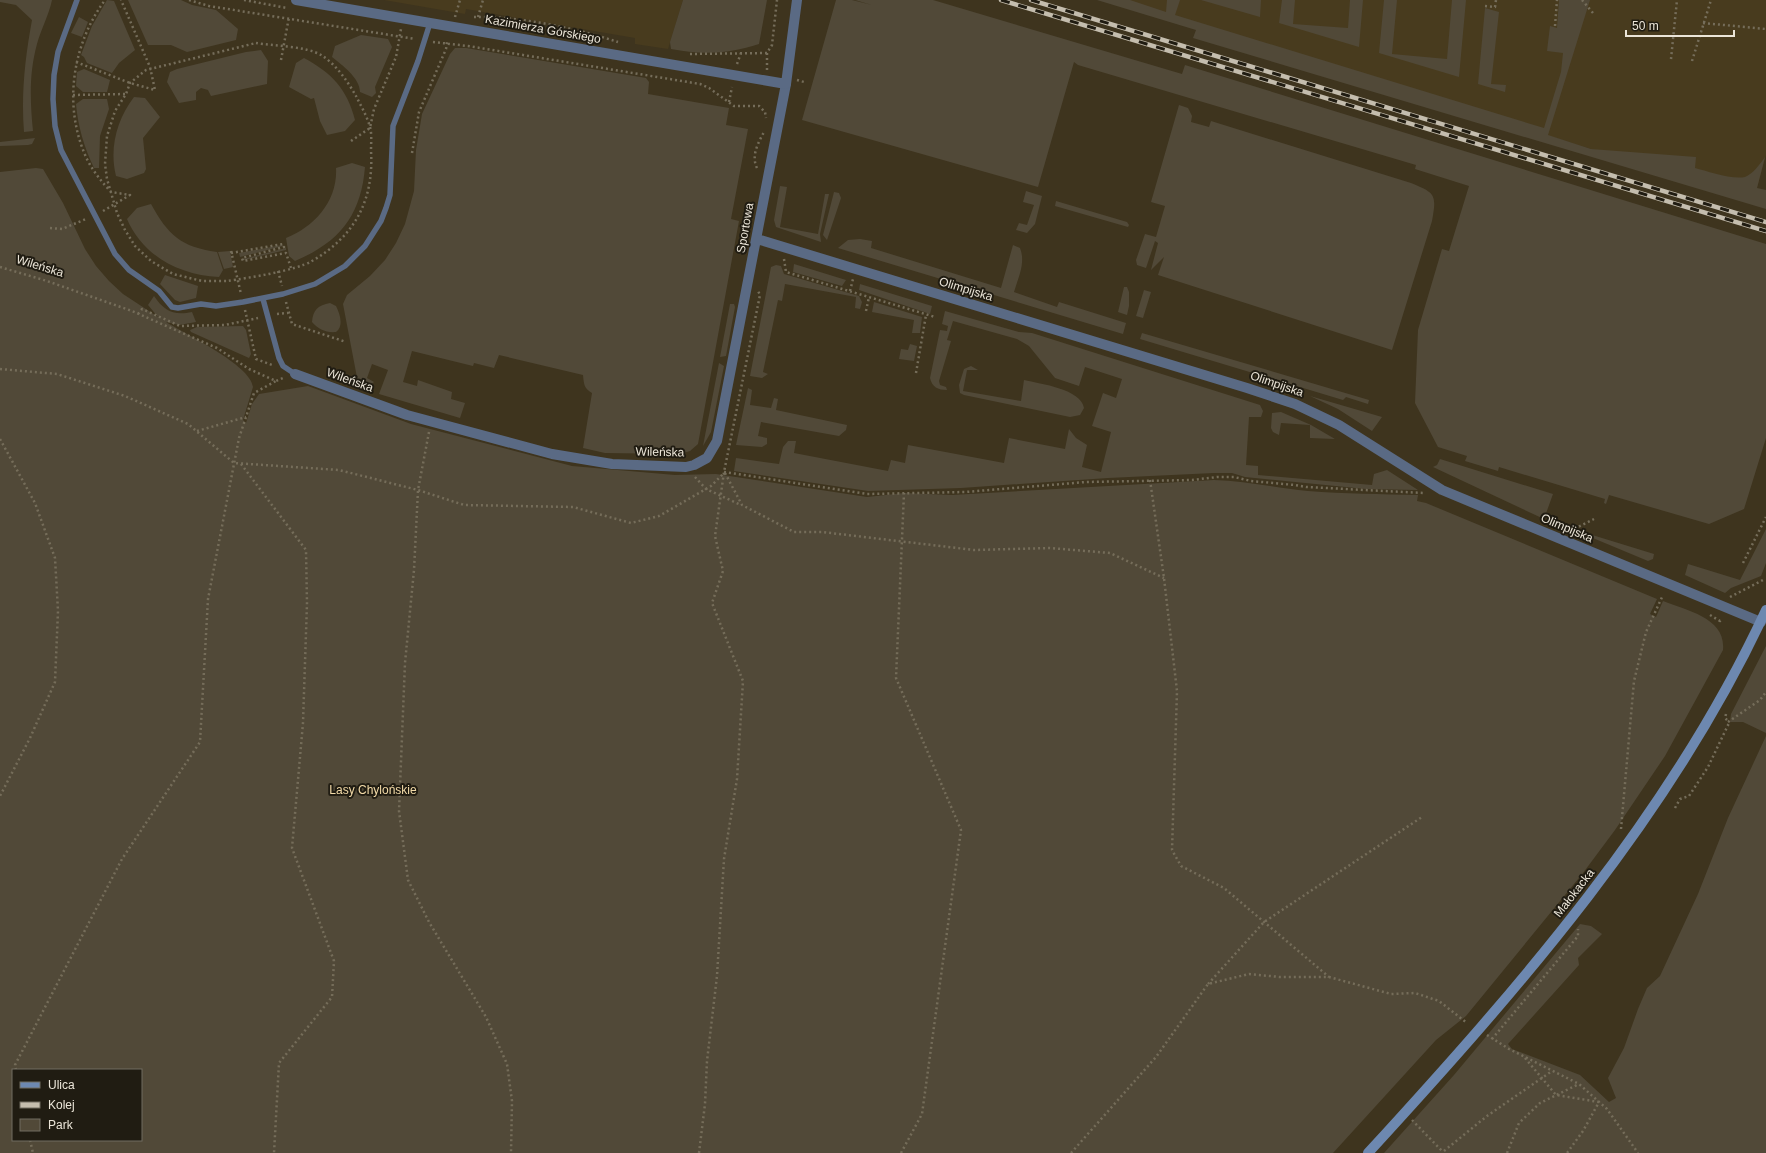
<svg xmlns="http://www.w3.org/2000/svg" width="1766" height="1153" font-family="Helvetica,sans-serif">
<style>
.built{fill:#483b1e}
.green{fill:#514938;fill-rule:evenodd}
.lines{fill:none;stroke-linecap:round;stroke-linejoin:round}
.path{stroke:#756d5a;stroke-width:2.5;stroke-dasharray:2 3;stroke-linecap:butt}
.service{stroke:#5a6a84;stroke-width:5.5}
.minor{stroke:#5a6a84;stroke-width:10}
.tertiary{stroke:#5a6a84;stroke-width:10}
.secondary{stroke:#6d88b0;stroke-width:10}
.rail-casing{stroke:#c4bdae;stroke-width:4.5}
.rail{stroke:#201c12;stroke-width:3;stroke-dasharray:9;stroke-linecap:butt}
.labels{text-anchor:middle;stroke-width:4;stroke-linejoin:round;paint-order:stroke}
.street-label{font-size:12px;fill:#ebe5d8;stroke:#201c12}
.park-label{font-size:12px;fill:#f2daa8;stroke:#201c12}
</style>
<rect width="100%" height="100%" fill="#3e341e"/>
<!-- built -->
<path class="built" d="M384,0H683L668,49L635,44V38L466,9L465,14Z
M1111,0H1766V155L1757,188L1591,149Z"/>
<!-- green -->
<path class="green" d="M0,0H52C49,15 41,29 37,44C29,73 30,101 33,131L24,132C21,94 25,58 32,20L16,5L0,2Z
M107,0L114,1L135,50L119,63L112,73L87,63L84,57L81,55L92,26Z
M128,0H181L192,5L216,10L238,29L236,40L187,52L171,45H148Z
M683,0H767L759,44C730,54 701,55 671,49L670,42Z
M836,0H852L872,5L855,0H933L1182,74L1185,65L1766,244V438L1744,509L1709,524L1609,495L1606,504L1604,503L1605,499L1499,467L1498,471L1465,461L1467,456L1438,447L1415,403L1418,330L1442,249L1449,251L1469,186L1415,169L1416,165L1078,65L1074,62L1038,187L802,120Z
M1097,0H1130L1166,12L1167,0H1180L1175,15L1544,128L1561,72L1563,53L1547,51L1550,26L1557,28L1559,0H1590L1548,135L1591,149L1696,157L1695,168C1707,171 1732,180 1745,177C1753,174 1760,164 1765,157L1757,188L1766,190V209L1193,38L1196,30Z
M1201,0H1261L1260,17Z
M1282,0H1295L1293,24L1348,28L1350,0H1363L1359,47L1279,23Z
M1384,0H1397L1392,54L1447,59L1452,0H1466L1459,77L1379,53Z
M1485,8L1499,12L1491,84L1506,85L1505,92L1478,84Z
M79,17L88,22L82,37L71,33Z
M361,35L388,39L392,47L375,87L376,93L372,97L360,92C360,78 342,65 332,57L335,46Z
M455,48H466L646,78L649,82L648,94L729,108L726,125L748,129L731,219L739,221L698,444L690,451L680,454L605,453L583,448L592,393C584,388 584,385 583,375L499,355L494,368L474,363L473,366L412,351L403,382L417,386L418,380L452,392L451,399L465,403L460,418L379,394L388,370L372,364L367,378L374,382L366,389L359,388L343,304L347,295L370,276L385,260L396,243L405,224L414,191L416,150L422,114L450,54Z
M261,50L268,61L267,84L211,96L208,90L201,88L196,92V100L179,103L167,82L170,72L177,69L246,52Z
M304,58C332,73 347,89 355,120L345,131L327,135L320,121L314,98L311,99L289,87L296,63Z
M84,69L110,80L107,92H83L76,86L77,72Z
M134,97L145,98L160,117L143,138L146,169L144,173L127,179L116,176C109,148 117,119 134,97Z
M83,99H107L109,109L100,136L99,168H94C84,147 78,127 76,104Z
M1179,105L1188,108L1192,116L1191,122L1209,127L1211,121L1411,183C1435,193 1437,194 1432,221L1392,350L1158,275L1164,257L1151,270L1158,243L1155,241L1146,268L1137,265L1136,260L1145,234L1156,237L1165,206L1151,202Z
M35,138L32,144L28,145L0,146V142Z
M352,163L365,167C361,215 340,242 295,261L289,256L286,238C315,227 338,200 336,168Z
M36,168L43,169L63,203L85,249L96,266L109,281L123,294L158,317L148,305L154,296C164,311 174,316 192,312L196,322L179,325L166,322C185,334 251,365 253,387L243,420L246,423L252,404L259,394L308,386L411,424L572,466L675,475L716,474L867,497L904,493L952,495L1214,480C1245,481 1277,488 1308,491C1344,494 1381,494 1418,495L1417,501L1426,503L1657,599L1650,614L1656,617L1663,601C1688,611 1726,618 1723,650L1665,756L1615,830L1583,873L1466,1016L1436,1040L1333,1153H0V172ZM13,1070H141V1140H13Z
M780,186L787,187L780,227L818,234L825,194H829L820,234L821,242L776,227L774,220Z
M1026,191L1042,196L1035,224L1027,233L1016,230L1019,223L1027,225L1034,205L1023,202Z
M834,192L839,193L841,198L827,240L823,235Z
M1056,201L1127,222L1129,225L1128,227L1055,206Z
M151,204C168,235 181,247 217,252L223,270L219,277C179,275 143,256 127,219L137,208Z
M860,239L872,241L871,248L1001,288L1013,245L1020,248C1026,263 1018,278 1014,292L1057,307L1059,302L1126,323L1123,334L838,248L848,240Z
M282,245L283,246L240,257L239,253Z
M286,248V250L244,260L243,259Z
M230,251L233,267L224,269L218,252Z
M794,264L846,280L842,286L793,272Z
M776,265L781,266L784,274L859,296L862,302L860,309L855,308L856,297L785,284L782,301L778,300L763,372L768,374L762,378L750,376L771,267Z
M165,275L198,286L196,298L180,302L175,300L160,284Z
M860,284L932,306L930,314L859,290Z
M1124,287H1127L1129,292V306L1127,315L1118,312Z
M1144,290L1151,292L1143,318L1136,316Z
M874,302L922,317L920,333H912L914,320L872,312Z
M330,303L336,306C340,314 344,326 336,332C326,333 318,329 312,322C313,310 318,305 330,303Z
M730,304H734L735,307L726,356L720,357Z
M945,311L1019,332L1032,333L1260,405L1263,411L1261,417H1249L1246,465L1258,466V475L1372,485L1374,474L1387,470L1418,490L1366,489L1245,477L1232,473H1214L1108,478L961,488L868,491L734,471L736,458L779,464L783,447L788,441H796L794,453L888,471L891,460L905,463L908,445L1004,463L1009,438L1065,449L1069,429L1076,438L1087,445L1082,467L1101,472L1111,432L1092,426L1103,393L1116,398L1122,379L1085,367L1079,386L1055,378L1029,346L1017,339L953,321L947,340L951,341L939,381L940,385L946,387L947,390C938,390 932,387 930,378L940,330L947,331L948,326L942,324Z
M243,326L246,330L251,354L249,358L191,332L190,330L197,327Z
M1142,333L1369,400L1368,404L1346,397L1343,400L1140,339Z
M910,344L917,346L914,361L899,359L901,349L908,350Z
M719,363L724,366L711,432L703,446Z
M971,366L978,370H967L963,391L1021,401L1024,380C1041,384 1081,389 1084,408L1080,415L1070,417L964,395L960,393L959,385L964,369Z
M748,388L752,390L750,405L771,408L774,398L778,399L776,410L847,425L846,430L839,436L761,422L758,436L767,438V444L762,447L736,445Z
M1310,396L1382,417L1372,431L1338,409Z
M1281,412L1311,425L1335,439L1310,438V425L1281,423L1279,435L1273,432L1271,428L1272,413Z
M1440,459L1553,494L1544,519L1433,467L1437,465Z
M1766,529V563L1761,576L1731,588L1725,593L1685,575L1688,564L1740,580Z
M1589,534L1654,554L1653,559L1648,561L1588,536Z
M1766,646V733L1743,722H1730L1731,714Z
M1766,736V1153H1384L1454,1075L1580,924L1591,926L1602,934L1578,958L1579,965L1508,1044L1512,1049L1580,1075L1609,1102L1616,1098L1608,1078L1624,1048L1638,1009L1647,988L1660,976L1698,894L1728,818Z"/>
<g class="lines">
<!-- path -->
<path class="path" d="M189,0L209,6L415,39
M244,0L287,8
M1582,0L1593,13
M1485,6L1495,7L1496,0
M455,17L460,0
M474,17C519,16 575,28 618,42
M478,17L483,0
M1703,23L1766,29
M1555,26L1557,0
M433,42L468,46L700,84L709,88L734,106H759L765,112L766,118
M256,43C274,46 306,46 321,55C336,64 348,82 356,96C361,106 367,116 370,127C372,134 371,143 371,151C374,200 355,236 312,261C295,271 247,278 227,281H202L173,274L151,261L135,246L125,230L117,213L107,179L105,164L107,136L115,111L126,94L130,83L146,70Z
M690,54L767,53
M1671,59L1677,0
M281,60L289,17
M1692,61L1711,0
M76,62L130,83L155,90L150,67L121,0
M737,64L741,53
M767,70V53L772,45L777,0
M797,80L804,82
M73,95L126,94
M729,102L732,87
M351,141L370,128L374,109L396,57L401,29
M412,153L419,112L446,49L447,42
M757,168C751,156 758,143 764,132
M103,211L130,195L111,192C101,181 92,170 86,157C63,106 72,45 105,0
M50,228L62,229L86,219
M231,251L241,294
M231,253L283,244L284,247L242,258L243,261L286,253L291,268
M784,259L786,272L935,317
M0,267L47,281L132,311L217,348L249,369L276,381L283,378
M278,271L282,286
M850,291L853,279
M286,302L292,324L346,342
M245,310L256,359L272,365
M866,311L869,297
M138,314L142,309L180,326L225,325L258,318
M277,314L288,313
M0,369L57,374L125,396L188,424L234,463L339,470L418,490L464,505L573,507L631,523L659,516L711,486L724,473
M916,373L926,315
M197,431L246,417
M429,432L418,490L414,570L405,663L399,811L408,880L429,922L486,1017L507,1064L512,1101L511,1153
M0,439L35,503L55,558L58,611L55,682L30,738L0,796
M241,464L306,550L307,603L303,723L292,848L334,961L332,997L279,1063L274,1153
M724,472L867,494L965,492L1086,482L1192,480L1217,477H1234L1251,481L1295,485L1306,487L1424,493
M725,473L742,505L794,532H822L974,550L1050,548L1110,553L1164,578
M695,477L706,489L741,505
M1150,480L1164,578L1177,691L1172,850L1181,866L1224,888L1329,977
M1570,531L1594,519
M1743,563L1766,517
M1730,597L1763,580
M1710,615L1720,621L1721,618
M1726,714L1725,718L1727,720
M1728,722L1760,700L1766,692
M1675,808L1680,799L1689,796L1708,767L1729,723
M1621,829L1634,681L1646,632L1663,595
M1208,984L1264,922L1422,817
M1487,1035L1509,1049L1579,1084L1607,1109L1638,1153
M1492,1039L1578,936V929
M1525,1058L1556,1095L1599,1102L1583,1131L1567,1153
M16,1070L15,1065L122,859L200,742L208,599L239,438L254,393L276,381
M1412,1120L1443,1152
M30,1140L33,1153
M1444,1151L1487,1116L1552,1071
M699,1153L705,1104L707,1061L717,976L724,859L737,779L743,681L712,603L723,571L715,536L724,472L760,295L758,291
M901,1153L922,1114L961,830L896,678L904,493
M1071,1153L1156,1057L1208,984L1249,974L1280,977H1329L1391,994L1415,993L1439,1001L1467,1023
M1507,1153L1519,1123L1540,1103L1579,1084"/>
<!-- service -->
<path class="service" d="M77,0L58,52L54,75L53,99L55,126L61,150L115,254L129,270L159,291L172,307L178,308L201,304L216,306L243,302L283,294L315,284L345,266L365,246L381,221L386,208L390,195L393,126L418,61L430,23
M263,299L279,358L283,366L295,374"/>
<!-- minor -->
<path class="minor" d="M757,239L1247,388L1295,404L1339,425L1442,490L1761,622
M295,374L407,415L552,454L612,464L686,467L694,465L707,458L717,441L786,84"/>
<!-- tertiary -->
<path class="tertiary" d="M296,0L786,84L797,0"/>
<!-- secondary -->
<path class="secondary" d="M1368,1153C1520,987 1671,815 1766,610"/>
<!-- rail casing -->
<g class="rail-casing">
<path id="rail" d="M1001,0L1766,231
M1031,0L1766,222"/>
</g>
<!-- rail -->
<use href="#rail" class="rail"/>
</g>
<g class="labels">
<!-- street labels -->
<g class="street-label">
<text transform="translate(543 29) rotate(10)" y="4">Kazimierza Górskiego</text>
<text transform="translate(745 228) rotate(-80)" y="4">Sportowa</text>
<text transform="translate(40 266) rotate(17)" y="4">Wileńska</text>
<text transform="translate(966 289) rotate(17)" y="4">Olimpijska</text>
<text transform="translate(350 380) rotate(20)" y="4">Wileńska</text>
<text transform="translate(1277 384) rotate(19)" y="4">Olimpijska</text>
<text transform="translate(660 452) rotate(1)" y="4">Wileńska</text>
<text transform="translate(1567 528) rotate(23)" y="4">Olimpijska</text>
<text transform="translate(1574 893) rotate(-52)" y="4">Małokacka</text>
</g>
<!-- park labels -->
<g class="park-label">
<text x="373" y="794">Lasy Chylońskie</text>
</g>
</g>
<!-- legend -->
<rect x="12" y="1069" width="130" height="72" fill="#201c12" stroke="#716c61"/>
<rect x="20" y="1082" width="20" height="6" fill="#6d88b0" stroke="#716c61"/>
<text x="48" y="1089" font-size="12" fill="#ebe5d8">Ulica</text>
<rect x="20" y="1102" width="20" height="6" fill="#c4bdae" stroke="#716c61"/>
<text x="48" y="1109" font-size="12" fill="#ebe5d8">Kolej</text>
<rect x="20" y="1119" width="20" height="12" fill="#514938" stroke="#716c61"/>
<text x="48" y="1129" font-size="12" fill="#ebe5d8">Park</text>
<!-- scale -->
<path d="M1626 30v6h108v-6" fill="none" stroke="#ebe5d8" stroke-width="2"/>
<text x="1632" y="30" font-size="12" fill="#ebe5d8" stroke="#201c12" stroke-width="3" paint-order="stroke">50 m</text>
</svg>
